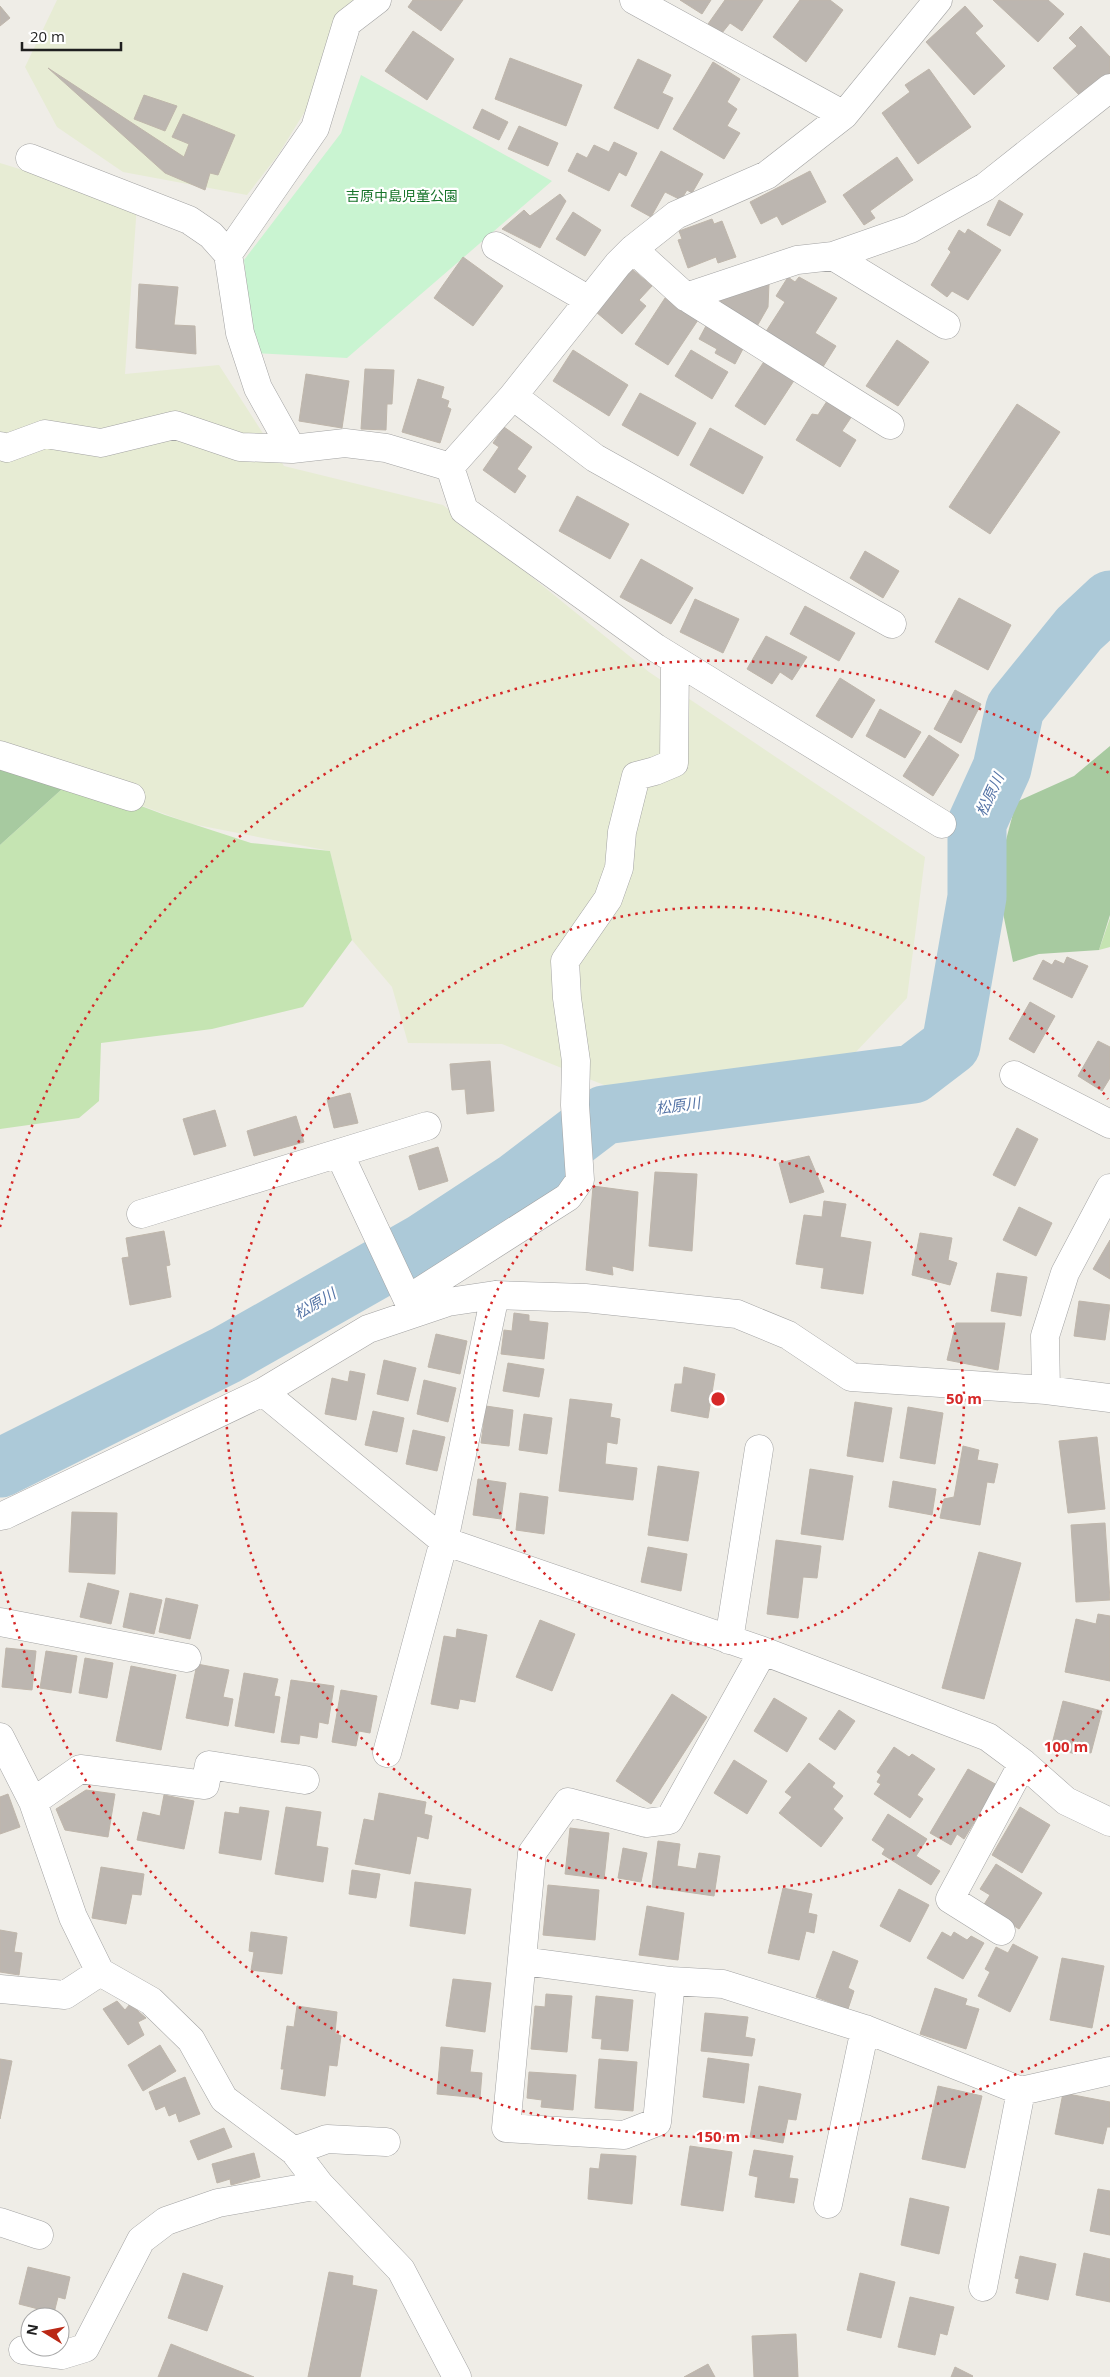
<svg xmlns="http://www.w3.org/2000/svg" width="1110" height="2377" font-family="'Open Sans','Noto Sans JP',sans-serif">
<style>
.farmland{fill:#e7ecd4}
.grass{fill:#c5e4b2}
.forest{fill:#a7caa0}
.park{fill:#c9f4d1}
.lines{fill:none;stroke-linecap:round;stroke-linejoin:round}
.river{stroke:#acc9d8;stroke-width:59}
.building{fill:#bcb6b0;stroke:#bfb6ab}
.minor-casing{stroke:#a3a3a3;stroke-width:29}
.minor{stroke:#fff;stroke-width:28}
.ring{fill:none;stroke:#d62828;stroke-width:2.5;stroke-dasharray:2.5 5}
.labels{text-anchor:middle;stroke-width:4.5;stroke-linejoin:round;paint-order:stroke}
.park-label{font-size:14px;fill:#17742a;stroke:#fff}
.water-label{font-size:15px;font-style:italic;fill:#5574a6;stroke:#fff}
.centre{fill:#d62828;stroke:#fff;stroke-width:2.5}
.ring-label{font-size:15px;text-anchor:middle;font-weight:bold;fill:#d62828;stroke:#fff;stroke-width:4.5;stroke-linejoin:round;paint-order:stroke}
</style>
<rect width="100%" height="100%" fill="#efede7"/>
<!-- farmland -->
<path class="farmland" d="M57,0H382L342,41L304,113L278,155L247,195L123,172L57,127L25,67Z
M0,163L137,205L125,374L219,365L284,466L443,505L649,672L925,857L907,998L853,1055L609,1087L502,1044L408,1043L392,987L352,940L330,851L192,824L72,780L0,767Z"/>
<!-- grass -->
<path class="grass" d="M72,780L165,815L251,843L330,851L352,940L303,1007L212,1029L101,1043L99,1101L79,1118L0,1129V845Z
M1110,918V947L1099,950Z"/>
<!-- forest -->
<path class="forest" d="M1110,746V915L1099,950L1039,954L1013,962L1002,908L1006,840L1016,802L1074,776Z
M0,767L72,780L0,845Z"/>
<!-- park -->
<path class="park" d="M361,75L552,181L347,358L254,353L244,260L341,133Z"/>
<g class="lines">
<!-- river -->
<path class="river" d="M0,1468L226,1355L423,1243L516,1182L604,1115L913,1074L951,1045L977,897V823L1002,768L1015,708L1079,629L1110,600"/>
</g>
<!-- building -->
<path class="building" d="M413,0H463L441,31L408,7Z
M680,0H711L702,14Z
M725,0H763L742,31L730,23L722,33L708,24Z
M800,0H830L843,10L806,62L773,37Z
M993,0H1048L1064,14L1038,42Z
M0,6L10,18L0,26Z
M965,6L983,26L975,33L1005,66L974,95L926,42Z
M1081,26L1110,57V73L1083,99L1053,68L1077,46L1069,38Z
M413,31L454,59L427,100L385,71Z
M510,58L582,85L566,126L495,99Z
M638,59L671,75L662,93L673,98L658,129L614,108Z
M713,62L740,79L727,102L737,109L727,126L740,133L724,159L673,129Z
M48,68L184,157L189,144L172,137L183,114L235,135L218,175L210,173L205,190L165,173Z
M929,69L971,127L918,164L882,113L910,92L905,85Z
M144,95L177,106L165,131L134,119Z
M482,109L508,122L499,140L473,128Z
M519,126L558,143L548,166L508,149Z
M614,142L637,153L626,176L619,172L609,191L568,171L577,153L587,158L594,145L609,152Z
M661,151L703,174L692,193L687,190L681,200L665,192L651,217L631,206Z
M897,157L913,180L870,211L875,218L864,225L843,195Z
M810,171L826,202L782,225L777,216L761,224L750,202Z
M560,194L566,201L540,248L502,229L524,210L530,216Z
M999,200L1023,214L1010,236L987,225Z
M573,212L601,230L585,256L556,239Z
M712,219L714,224L722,221L736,257L718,263L716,257L688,268L678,240L682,239L679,231Z
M968,229L1001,250L968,300L952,291L947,297L931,285L951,252L948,249L959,230L965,234Z
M463,257L503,286L473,326L434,298Z
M632,269L652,286L639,300L646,306L622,334L596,312Z
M788,277L795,282L799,277L837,298L815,333L836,346L821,370L765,333L785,302L776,296Z
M769,283L768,307L756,328L715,302L725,293Z
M139,284L178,287L174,325L195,326L196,354L136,348Z
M665,298L698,320L668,365L635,344Z
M707,324L745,345L735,364L715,353L717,349L699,339Z
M897,340L929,362L898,406L866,386Z
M573,350L628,385L609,416L553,381Z
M691,350L728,372L712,399L675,376Z
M765,360L795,379L765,425L735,406Z
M365,369L394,370L392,404H387L386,430L361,429Z
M306,374L349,381L342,428L299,421Z
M418,379L444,387L441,398L449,401L447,407L451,409L440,443L402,432Z
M640,393L696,423L678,456L622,425Z
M829,398L854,413L842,431L856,440L840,467L796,440L812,414L818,415Z
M1017,404L1060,432L990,534L949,507Z
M504,427L532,447L517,469L526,476L515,493L483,470L499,447L493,443Z
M710,428L763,457L743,494L690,465Z
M577,496L629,524L610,559L559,531Z
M865,551L899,571L883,598L850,578Z
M641,559L693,588L671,624L620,597Z
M959,598L1011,625L988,670L935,642Z
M695,599L739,619L723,653L680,632Z
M805,606L855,633L839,661L790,634Z
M766,636L807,657L792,680L780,672L772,684L747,669Z
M840,678L875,700L852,738L816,716Z
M955,690L981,704L961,743L934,729Z
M880,709L921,732L905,758L866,736Z
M929,735L959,755L933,796L903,776Z
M1067,957L1088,966L1072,998L1033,979L1043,960L1052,965L1055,960L1064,964Z
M1030,1002L1055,1016L1034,1053L1009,1039Z
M1098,1041L1110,1047V1078L1102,1091L1078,1076Z
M490,1061L494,1111L467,1114L465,1089L452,1090L450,1064Z
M350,1093L358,1123L334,1128L327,1099Z
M215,1110L226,1146L194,1155L183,1119Z
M296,1116L304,1142L254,1156L247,1131Z
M1017,1128L1038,1139L1015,1186L993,1175Z
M438,1147L448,1181L419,1190L409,1156Z
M809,1156L824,1192L790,1203L779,1163Z
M655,1172L697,1174L692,1251L649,1246Z
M593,1186L638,1192L633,1271L612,1266L613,1275L586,1270Z
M824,1201L846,1204L840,1237L871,1242L863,1294L821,1288L824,1268L796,1264L804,1215L822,1217Z
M1019,1207L1052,1223L1036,1256L1003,1240Z
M164,1231L170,1265L166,1266L171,1297L130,1305L122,1258L129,1257L126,1238Z
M920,1233L952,1238L948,1260L957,1263L950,1285L912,1275Z
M1110,1240V1279L1093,1269Z
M997,1273L1027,1277L1021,1316L991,1311Z
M1079,1301L1110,1305L1105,1340L1074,1336Z
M514,1313L529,1315V1321L548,1323L544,1359L501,1354L504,1330L512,1331Z
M956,1323H1005L998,1370L947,1360Z
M436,1334L467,1341L460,1374L428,1367Z
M384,1360L416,1368L408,1401L377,1394Z
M508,1363L544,1369L539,1397L503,1391Z
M684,1367L715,1374L708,1418L671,1411L675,1384H682Z
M350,1371L365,1374L356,1420L325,1414L332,1378L348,1382Z
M424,1380L456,1388L448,1422L417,1414Z
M570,1399L612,1404L610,1417L620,1419L617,1444L607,1442L605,1464L637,1468L633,1500L559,1491Z
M855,1402L892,1408L883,1462L847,1456Z
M486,1406L513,1410L509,1446L481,1443Z
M908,1407L943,1413L935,1464L900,1458Z
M373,1411L404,1418L397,1452L365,1445Z
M524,1414L552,1418L547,1454L519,1450Z
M413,1430L445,1437L437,1471L406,1464Z
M1097,1437L1105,1509L1068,1513L1059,1441Z
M963,1446L979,1450L977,1460L998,1464L994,1483L987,1482L980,1525L940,1518L944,1499L954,1497Z
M658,1466L699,1472L688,1541L648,1535Z
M810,1469L853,1476L843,1540L801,1534Z
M478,1479L506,1483L501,1519L473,1515Z
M893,1481L936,1489L932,1515L889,1507Z
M520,1493L548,1497L544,1534L516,1530Z
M72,1512L117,1513L115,1574L69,1572Z
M1105,1523L1110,1600L1076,1602L1071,1525Z
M776,1540L821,1546L817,1578L803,1577L798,1618L767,1614Z
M648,1547L687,1554L681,1591L641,1582Z
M979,1552L1021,1563L984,1699L942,1688Z
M88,1583L119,1591L111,1624L80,1617Z
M130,1593L162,1600L154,1634L123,1627Z
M166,1598L198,1605L190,1639L159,1632Z
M1098,1614L1110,1616V1681L1065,1672L1076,1619L1096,1624Z
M540,1620L575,1634L552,1691L516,1677Z
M457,1629L487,1635L475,1702L460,1699L458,1709L431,1704L444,1636L456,1638Z
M6,1648L36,1651L32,1690L2,1687Z
M46,1651L77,1656L71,1693L40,1688Z
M85,1658L113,1663L107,1698L79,1693Z
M197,1664L229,1670L223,1697L233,1699L228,1726L186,1718Z
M131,1666L176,1675L161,1750L116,1741Z
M244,1673L278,1679L274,1696L280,1697L274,1733L235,1726Z
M291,1680L334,1686L328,1724L319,1722L317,1738L300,1735L299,1744L281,1742Z
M341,1690L377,1696L370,1733L359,1731L356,1746L332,1742Z
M672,1694L707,1717L651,1804L616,1781Z
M774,1698L807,1718L787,1752L754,1731Z
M1063,1701L1102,1711L1091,1753L1077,1750L1076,1754L1051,1748Z
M839,1710L855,1721L835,1750L819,1739Z
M894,1747L909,1757L912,1754L935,1769L917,1795L923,1799L910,1818L874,1794L881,1784L877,1782L881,1775L877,1772Z
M734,1760L767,1781L747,1814L714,1793Z
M809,1763L835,1783L832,1787L843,1796L833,1809L843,1818L821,1847L779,1813L792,1797L785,1792Z
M968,1769L997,1785L964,1839L957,1834L951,1845L930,1833Z
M86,1790L115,1794L108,1837L65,1830L56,1809Z
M379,1793L426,1802L424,1814L432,1816L428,1839L417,1836L410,1874L355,1864L364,1819L374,1821Z
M8,1794L20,1827L0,1834V1797Z
M164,1795L194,1801L184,1849L137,1840L143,1812L160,1816Z
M240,1807L269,1811L261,1860L219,1853L225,1812L239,1814Z
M286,1807L321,1812L316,1846L328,1848L323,1882L275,1874Z
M1020,1807L1050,1825L1022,1873L992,1855Z
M888,1814L927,1839L916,1856L940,1871L931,1885L882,1854L885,1849L872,1840Z
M570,1828L609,1833L604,1879L565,1874Z
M658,1841L680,1844L677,1866L696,1869L699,1853L720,1856L714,1896L652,1887Z
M623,1848L647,1853L641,1882L618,1878Z
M996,1864L1042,1893L1019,1929L983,1906L990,1895L980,1889Z
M101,1867L144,1874L141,1895L132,1894L126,1924L92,1918Z
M352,1870L380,1874L376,1898L349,1894Z
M415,1882L471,1889L465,1934L410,1926Z
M548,1885L599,1890L595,1940L543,1935Z
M783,1888L812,1894L808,1913L817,1915L814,1933L806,1931L799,1960L768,1953Z
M899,1889L929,1905L910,1942L880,1926Z
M647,1906L684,1913L678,1960L639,1955Z
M0,1930L17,1933L14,1952L22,1953L19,1975L0,1972Z
M251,1932L287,1937L282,1974L251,1970L254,1952L249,1951Z
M942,1932L951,1937L954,1932L967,1940L971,1936L984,1943L963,1979L927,1958Z
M1013,1944L1038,1957L1010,2012L978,1996L990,1972L985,1969L996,1947L1008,1953Z
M833,1951L858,1961L848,1988L854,1991L848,2009L816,1997Z
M1062,1958L1104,1966L1092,2028L1050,2020Z
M453,1979L491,1983L485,2032L446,2026Z
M935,1988L967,1999L965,2005L979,2009L966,2049L920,2034Z
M546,1994L572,1996L567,2052L531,2049L535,2006L545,2007Z
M596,1996L633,2000L628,2051L601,2049L602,2039L592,2038Z
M117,2001L125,2010L130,2004L146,2018L138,2022L144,2035L128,2045L103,2009Z
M297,2006L337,2012L335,2033L341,2036L337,2066L329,2065L325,2096L281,2089L284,2069H281L287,2026L294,2027Z
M705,2013L748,2017L745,2037L755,2039L752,2056L701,2051Z
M160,2045L176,2071L143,2091L128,2065Z
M441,2047L473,2050L470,2072L482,2073L480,2098L437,2094Z
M708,2058L749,2064L744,2103L703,2097Z
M0,2059L12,2061L0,2119Z
M599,2059L637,2062L633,2111L595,2108Z
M529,2072L576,2075L573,2110L541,2107L542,2100L527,2098Z
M185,2077L200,2114L179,2122L176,2113L169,2116L165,2106L156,2110L149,2092Z
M759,2086L801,2094L796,2120L788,2119L783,2143L750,2137Z
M938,2086L982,2096L965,2168L922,2159Z
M1063,2093L1110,2102V2127H1107L1103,2144L1055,2134Z
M224,2128L232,2147L198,2160L190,2141Z
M690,2146L732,2152L723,2211L681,2205Z
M754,2150L793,2156L789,2178L798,2179L794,2203L755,2197L758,2177L749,2175Z
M254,2153L260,2177L231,2185L230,2179L217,2183L212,2164Z
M601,2154L636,2156L632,2204L588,2199L590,2168L599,2169Z
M1098,2189L1110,2191V2235L1090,2231Z
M910,2198L949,2207L939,2254L901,2245Z
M1084,2253L1110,2259V2302L1076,2295Z
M1020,2256L1056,2264L1048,2300L1016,2293L1019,2279L1015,2278Z
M28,2267L70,2277L65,2299L58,2297L54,2313L19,2304Z
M329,2272L353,2276L352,2285L377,2290L360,2377H308Z
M183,2273L223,2286L207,2331L168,2318Z
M860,2273L895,2282L881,2338L847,2330Z
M910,2297L954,2307L947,2335L940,2333L935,2355L898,2347Z
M796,2334L798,2377H754L752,2336Z
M171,2344L254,2377H158Z
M708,2364L715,2377H684Z
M955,2367L973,2376L972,2377H951Z"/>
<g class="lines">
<!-- minor casing -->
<g class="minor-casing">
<path id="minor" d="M377,0L347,23L315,128L228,254L240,333L258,388L292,449L345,443L386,448L450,467L464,510L656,648L942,824
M634,0L844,115
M30,158L189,220L211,235L228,254
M496,246L589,300
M633,249L686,297L797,260L833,256L910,229L985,187L1110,88
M833,256L946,325
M686,297L890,425
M513,396L595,458L892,624
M0,446L7,448L45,434L101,443L175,425L240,447L292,449
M450,467L513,396L618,264L633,249L676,215L767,175L844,115L938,0
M0,755L131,797
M1014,1075L1110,1124
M339,1153L414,1313
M141,1214L427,1126
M408,1299L568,1197L580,1180L575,1105L576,1061L567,998L565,961L608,899L619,868L622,832L636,776L655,771L674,763L675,660
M1046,1390L1045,1336L1065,1273L1110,1188
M263,1392L444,1541L763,1651L988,1737L1023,1763L1066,1801L1110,1822
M0,1516L5,1515L263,1392L368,1329L448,1302L495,1295L585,1298L737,1314L788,1335L851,1377L1046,1390L1110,1398
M0,1622L187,1658
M729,1640L759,1449
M0,1737L33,1802L73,1917L100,1972L151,2001L191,2040L224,2099L294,2151L320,2185L401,2270L457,2377
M387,1753L444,1541L495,1295
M33,1802L80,1769L205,1785L209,1765L305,1780
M1001,1931L950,1899L1023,1763
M523,1961L671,1981L723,1984L865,2029L1021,2091L1110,2071
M671,1981L657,2122L624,2135L506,2128L532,1853L568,1802L646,1823L669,1820L763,1651
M0,1989L65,1995L100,1972
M294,2151L327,2139L386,2142
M828,2204L865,2029
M0,2222L39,2235
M983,2287L1021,2091
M23,2350L62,2355L85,2348L141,2240L166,2221L218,2203L320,2185"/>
</g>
<!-- minor -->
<use href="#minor" class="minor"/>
</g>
<!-- distance rings -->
<g class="ring">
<circle cx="718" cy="1399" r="246"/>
<path d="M1108 1699A492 492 0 1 1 1108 1099"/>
<path d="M1109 2025A738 738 0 0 1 0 1571M0 1227A738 738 0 0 1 1109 773"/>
</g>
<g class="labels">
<!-- park labels -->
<g class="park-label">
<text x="402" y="201">吉原中島児童公園</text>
</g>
<!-- water labels -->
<g class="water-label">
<text transform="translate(990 795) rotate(-65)" y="5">松原川</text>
<text transform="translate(678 1106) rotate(-8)" y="5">松原川</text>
<text transform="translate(315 1304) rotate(-30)" y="5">松原川</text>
</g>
</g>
<circle cx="718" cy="1399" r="8" class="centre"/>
<g class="ring-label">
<text x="964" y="1404">50 m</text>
<text x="1066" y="1752">100 m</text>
<text x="718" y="2142">150 m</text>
</g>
<!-- north arrow -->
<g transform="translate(45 2332) rotate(280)"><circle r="24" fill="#ffffff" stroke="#a5a5a5"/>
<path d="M0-4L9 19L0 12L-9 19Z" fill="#ba2815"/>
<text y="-8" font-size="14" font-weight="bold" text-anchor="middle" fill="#1f1f1f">N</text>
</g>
<!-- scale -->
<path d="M22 42v8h99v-8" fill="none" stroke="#1f1f1f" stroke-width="2.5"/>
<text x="30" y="42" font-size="15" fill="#1f1f1f" stroke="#ffffff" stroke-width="4" paint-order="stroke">20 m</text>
</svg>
